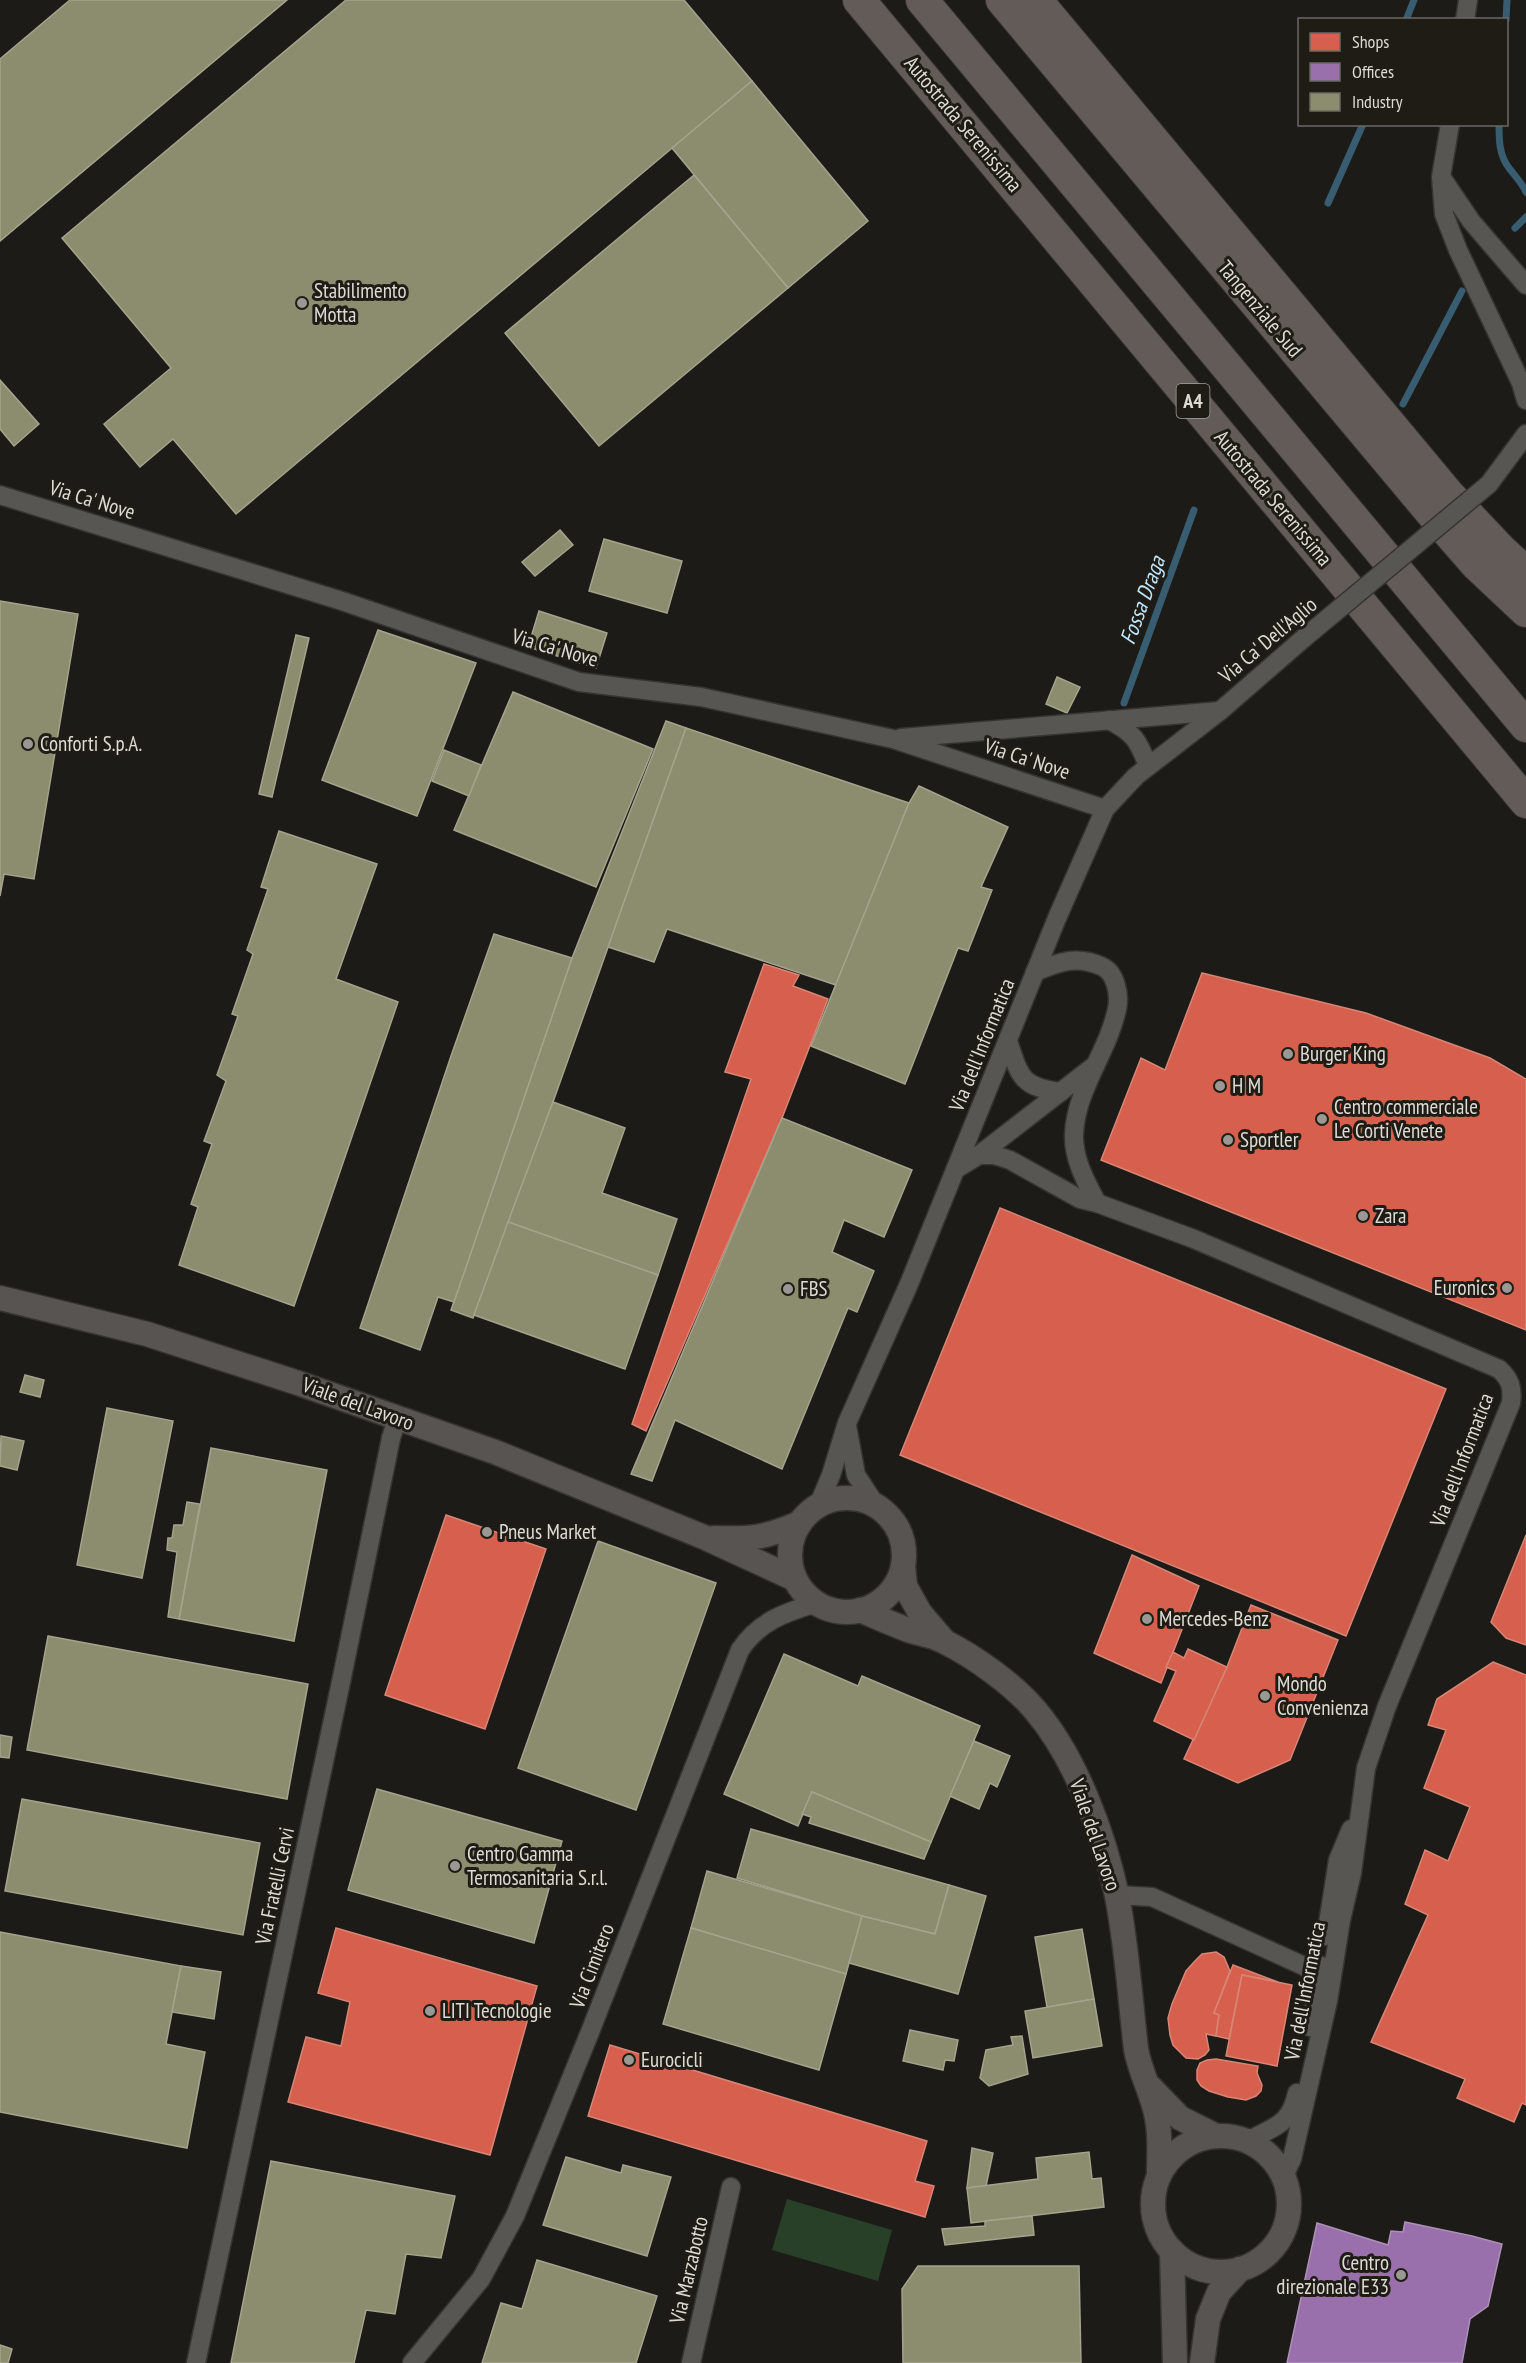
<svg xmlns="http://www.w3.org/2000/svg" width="1526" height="2363" font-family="'PT Sans Narrow',sans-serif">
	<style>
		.green { fill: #283f28 }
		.shops { fill: #d6604d; stroke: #d88576; stroke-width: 1.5 }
		.offices { fill: #9970ab; stroke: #ad90b8; stroke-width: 1.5 }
		.industry { fill: #8c8c6e; stroke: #a4a48d; stroke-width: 1.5 }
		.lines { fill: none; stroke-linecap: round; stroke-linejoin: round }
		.stream { stroke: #385c70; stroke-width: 7 }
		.street-casing { stroke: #353431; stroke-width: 21 }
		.secondary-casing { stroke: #353431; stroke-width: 27 }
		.highway-casing { stroke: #353431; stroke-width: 34 }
		.street { stroke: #575653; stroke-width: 18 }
		.secondary { stroke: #585451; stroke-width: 24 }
		.highway { stroke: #635b57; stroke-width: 32 }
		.street-bridge-casing { stroke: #353431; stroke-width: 21; stroke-linecap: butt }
		.street-bridge { stroke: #575653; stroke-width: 18 }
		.poi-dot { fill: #999893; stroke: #1e1c15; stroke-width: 2 }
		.labels { text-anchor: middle; stroke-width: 6; stroke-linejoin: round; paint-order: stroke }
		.shield { fill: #1e1c15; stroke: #a3a29c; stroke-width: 1.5 }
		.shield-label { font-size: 20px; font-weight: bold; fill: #dcdbd6 }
		.street-label { font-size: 21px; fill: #dcdbd6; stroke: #1e1c15 }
		.poi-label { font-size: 21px; fill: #dcdbd6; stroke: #1e1c15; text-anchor: start }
		.water-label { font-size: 22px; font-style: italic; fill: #bfe7ff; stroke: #1e1c15 }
	</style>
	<rect width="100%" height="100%" fill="#1c1b17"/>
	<!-- green -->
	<path class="green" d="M787 2199 892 2230 878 2281 772 2250Z"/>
	<!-- shops -->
	<g class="shops">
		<path d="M764 964 799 975 793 986 828 999 782 1118 646 1431 632 1424 751 1079 725 1072Z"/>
		<path d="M1202 973 1366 1013 1490 1058 1526 1079V1330L1101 1160 1141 1058 1165 1070Z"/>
		<path d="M1000 1208 1446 1389 1346 1636 900 1455Z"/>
		<path d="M446 1515 546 1549 485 1729 385 1695Z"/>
		<path d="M1526 1535V1645L1506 1638 1491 1622Z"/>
		<path d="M1132 1555 1199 1586 1161 1683 1094 1653Z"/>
		<path d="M1251 1605 1338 1640 1290 1760 1238 1783 1184 1759 1227 1667Z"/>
		<path d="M1188 1649 1227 1667 1194 1740 1154 1721 1176 1671 1166 1667 1173 1652 1184 1658Z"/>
		<path d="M1493 1662 1526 1675V2105L1522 2103 1514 2122 1457 2098 1465 2079 1371 2042 1428 1915 1405 1904 1425 1850 1448 1861 1470 1807 1424 1788 1446 1730 1428 1725 1437 1699Z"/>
		<path d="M336 1928 537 1986 490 2155 288 2102 306 2037 341 2046 350 2002 318 1993Z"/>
		<path d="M1216 1952 1224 1957 1230 1971 1214 2013 1219 2015 1216 2036 1206 2034 1209 2050 1205 2055 1198 2059 1186 2058 1173 2045 1170 2035 1168 2018 1172 2004 1186 1971 1194 1962 1202 1954Z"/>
		<path d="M1233 1965 1278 1982 1242 1975 1229 2039 1216 2036 1219 2015 1214 2013Z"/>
		<path d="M1242 1975 1292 1985 1277 2066 1226 2056Z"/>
		<path d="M610 2045 927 2141 915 2181 934 2186 925 2217 588 2116Z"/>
		<path d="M1216 2059 1258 2066 1257 2073 1262 2085 1261 2091 1256 2096 1246 2100 1228 2097 1209 2091 1201 2086 1197 2080V2070L1200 2063 1207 2060Z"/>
	</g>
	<!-- offices -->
	<path class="offices" d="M1405 2222 1472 2236 1502 2244 1488 2306 1470 2319 1462 2363H1287L1317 2223 1388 2245 1391 2231 1403 2232Z"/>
	<!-- industry -->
	<g class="industry">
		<path d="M70 0H287L0 241V59Z"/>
		<path d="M346 0H684L752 81 236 514 173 439 140 467 104 424 171 368 62 238Z"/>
		<path d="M752 81 868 221 788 288 672 148Z"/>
		<path d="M694 175 788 288 599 446 505 333Z"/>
		<path d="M0 380 39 424 14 446 0 429Z"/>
		<path d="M560 530 573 545 535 576 522 562Z"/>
		<path d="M604 539 682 561 667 613 589 591Z"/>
		<path d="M0 601 78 614 34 879 4 874 0 896Z"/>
		<path d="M539 611 607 633 596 668 528 647Z"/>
		<path d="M378 630 476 663 417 816 322 780Z"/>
		<path d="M296 635 309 638 272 797 259 794Z"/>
		<path d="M1057 677 1080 687 1067 713 1046 704Z"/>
		<path d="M513 692 653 749 596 887 454 830Z"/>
		<path d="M666 721 686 728 553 1102 473 1318 451 1310 572 958Z"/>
		<path d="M686 728 909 803 836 985 667 929 654 962 608 947Z"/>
		<path d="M444 750 481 765 469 796 432 781Z"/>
		<path d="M919 786 1008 827 981 887 992 890 968 951 958 948 905 1084 811 1046 909 803Z"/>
		<path d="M279 831 377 864 336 979 398 1002 294 1306 179 1265 198 1207 191 1204 212 1144 204 1141 226 1081 217 1075 238 1016 232 1014 253 954 247 950 268 889 261 887Z"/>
		<path d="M494 934 572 958 454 1302 438 1297 420 1350 360 1328 451 1056Z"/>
		<path d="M553 1102 625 1128 602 1193 677 1219 658 1275 508 1222Z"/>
		<path d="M782 1118 912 1170 884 1237 844 1220 832 1252 874 1271 857 1312 848 1308 782 1469 675 1420 652 1481 631 1474Z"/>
		<path d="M508 1222 658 1275 625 1369 474 1315Z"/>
		<path d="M25 1375 44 1380 40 1397 20 1392Z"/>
		<path d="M107 1408 173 1421 142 1578 77 1565Z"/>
		<path d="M1 1436 24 1441 17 1470 0 1466Z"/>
		<path d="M211 1448 327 1470 294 1641 179 1619Z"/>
		<path d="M187 1502 200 1504 179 1619 168 1617 177 1552 167 1550 168 1538H172L174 1525H183Z"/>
		<path d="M598 1541 716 1583 636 1810 518 1768Z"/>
		<path d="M48 1636 308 1684 287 1799 27 1750Z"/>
		<path d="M784 1654 858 1686 862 1676 980 1726 931 1842 812 1792 798 1826 724 1794Z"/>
		<path d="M0 1735 12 1737 9 1758 0 1757Z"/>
		<path d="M974 1741 1010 1756 997 1787 990 1783 979 1809 950 1796Z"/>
		<path d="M377 1789 562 1841 534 1943 348 1890Z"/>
		<path d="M812 1792 931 1842 924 1859 809 1823 811 1817 802 1814Z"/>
		<path d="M22 1799 260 1843 243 1935 5 1891Z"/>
		<path d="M751 1829 949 1885 935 1934 862 1916 737 1878Z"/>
		<path d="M707 1871 862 1916 846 1974 691 1928Z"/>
		<path d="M949 1885 986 1896 958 1994 849 1963 862 1916 935 1934Z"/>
		<path d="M691 1928 846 1974 819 2070 663 2024Z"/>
		<path d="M1082 1929 1094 1999 1047 2007 1035 1937Z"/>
		<path d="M0 1932 181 1966 166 2044 205 2052 187 2148 0 2112Z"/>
		<path d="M181 1966 221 1972 214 2019 172 2012Z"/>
		<path d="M1094 1999 1102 2046 1033 2058 1025 2011Z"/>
		<path d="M910 2030 958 2040 954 2061 945 2060 943 2070 903 2061Z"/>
		<path d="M1022 2036 1028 2074 989 2086 980 2078 986 2050 1013 2045 1011 2037Z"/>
		<path d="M972 2148 993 2153 986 2186 967 2188Z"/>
		<path d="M1089 2152 1092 2179 1101 2178 1104 2207 971 2223 967 2188 1038 2179 1036 2158Z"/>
		<path d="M566 2157 621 2173 623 2165 671 2177 647 2256 543 2225Z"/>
		<path d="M271 2161 455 2196 441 2258 406 2254 395 2314 366 2310 354 2363H231Z"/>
		<path d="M1032 2216 1034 2235 945 2245 942 2229 985 2226V2221Z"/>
		<path d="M537 2260 657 2296 636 2363H482L501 2303 522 2309Z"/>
		<path d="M918 2266H1079L1081 2363H903L902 2289Z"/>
		<path d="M0 2345 12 2349 8 2363H0Z"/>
	</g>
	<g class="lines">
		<!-- stream -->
		<g class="stream">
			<path d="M1406 20 1414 0"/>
			<path d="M1506 20 1507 0"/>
			<path d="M1499 124C1499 140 1499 155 1509 168 1515 176 1522 183 1526 192"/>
			<path d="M1328 203 1363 124"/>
			<path d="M1515 228 1526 217"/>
			<path d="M1403 404 1462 291"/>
			<path d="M1124 703 1194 510"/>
		</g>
		<!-- street casing -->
		<g class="street-casing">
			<g id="street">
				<path d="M1465 20 1468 0"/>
				<path d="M1450 124 1441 177 1444 214 1458 250 1521 383 1526 400"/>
				<path d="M1442 178 1471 221 1526 285"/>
				<path d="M1489 484 1526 434"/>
				<path d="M0 495 342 601 579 682 701 697 893 739 1105 809"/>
				<path d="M1109 720C1134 733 1138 740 1148 766"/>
				<path d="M901 738 1220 711"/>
				<path d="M1035 972C1059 962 1076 955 1101 966 1116 972 1120 995 1117 1009 1108 1052 1076 1089 1074 1134 1073 1159 1086 1182 1097 1203"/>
				<path d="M1008 1041C1020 1077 1021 1087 1061 1092"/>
				<path d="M979 1155 1094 1066"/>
				<path d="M956 1169 979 1155H994L1010 1160 1080 1199 1097 1203 1194 1239 1499 1369C1510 1379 1513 1387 1511 1403L1387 1706 1366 1768 1352 1873 1341 1920 1328 2001 1292 2159 1283 2178"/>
				<path d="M847 1426 856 1475 877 1507"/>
				<path d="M818 1506 831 1475 847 1423 909 1284 1057 918 1105 809 1136 776 1220 711 1304 638"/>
				<path d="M1117 1895 1152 1897 1306 1967 1318 1982"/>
				<path d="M1326 1936 1338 1860 1351 1829"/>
				<path d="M1310 2027 1322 1966"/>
				<path d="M1248 2141C1274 2126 1290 2126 1297 2093"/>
				<path d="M196 2363 341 1682 391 1438 397 1419"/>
				<path d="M412 2363 481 2279 515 2216 590 2032 740 1650C759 1621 786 1612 817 1603"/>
				<path d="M691 2363 731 2187"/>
			</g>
		</g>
		<!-- secondary casing -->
		<g class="secondary-casing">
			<g id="secondary">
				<path d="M0 1298 147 1334 298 1383 495 1452 706 1538 795 1579"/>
				<circle cx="847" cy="1555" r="57"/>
				<path d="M714 1538C753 1539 764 1538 800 1523"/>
				<path d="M903 1566 905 1586 920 1613 944 1641"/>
				<path d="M860 1610C877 1617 894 1625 911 1631 922 1634 935 1636 945 1642 975 1657 1014 1685 1035 1710 1076 1758 1104 1835 1117 1896 1127 1946 1130 1998 1136 2049 1140 2073 1153 2094 1157 2118 1161 2137 1159 2156 1159 2175"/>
				<path d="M1151 2088 1180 2118 1216 2136"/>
				<circle cx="1221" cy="2204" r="68"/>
				<path d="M1172 2251 1175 2363"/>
				<path d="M1202 2363 1208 2319 1219 2292 1240 2269"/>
			</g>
		</g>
		<!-- highway casing -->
		<g class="highway-casing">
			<g id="highway">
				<path d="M859 0 1526 802"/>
				<path d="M922 0 1526 726"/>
				<path d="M1002 0 1435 517 1476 564 1526 611"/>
				<path d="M1036 0 1448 494 1501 550 1526 573"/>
			</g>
		</g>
		<!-- street -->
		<use href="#street" class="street"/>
		<!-- secondary -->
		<use href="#secondary" class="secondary"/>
		<!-- highway -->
		<use href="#highway" class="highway"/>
		<!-- street-bridge casing -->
		<g class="street-bridge-casing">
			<path id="street-bridge" d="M1304 638 1489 484"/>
		</g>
		<!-- street-bridge -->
		<use href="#street-bridge" class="street-bridge"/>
	</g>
	<!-- markers -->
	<g class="poi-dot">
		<circle cx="302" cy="303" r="6"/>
		<circle cx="28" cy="744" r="6"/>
		<circle cx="1288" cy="1054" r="6"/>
		<circle cx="1220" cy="1086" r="6"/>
		<circle cx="1322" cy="1119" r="6"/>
		<circle cx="1228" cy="1140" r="6"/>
		<circle cx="1363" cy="1216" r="6"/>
		<circle cx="1507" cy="1288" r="6"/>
		<circle cx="788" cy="1289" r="6"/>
		<circle cx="487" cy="1532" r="6"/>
		<circle cx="1147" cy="1619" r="6"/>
		<circle cx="1265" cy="1696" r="6"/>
		<circle cx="455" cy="1866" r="6"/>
		<circle cx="430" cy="2011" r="6"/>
		<circle cx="629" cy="2060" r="6"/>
		<circle cx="1401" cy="2275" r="6"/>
	</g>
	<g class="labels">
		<!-- shield labels -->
		<rect class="shield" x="1176.5" y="384" width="33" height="34" rx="4.5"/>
		<g class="shield-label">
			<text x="1193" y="408">A4</text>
		</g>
		<!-- street labels -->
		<g class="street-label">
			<text transform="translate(963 124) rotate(50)" y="7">Autostrada Serenissima</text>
			<text transform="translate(1260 309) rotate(50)" y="7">Tangenziale Sud</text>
			<text transform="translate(1273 498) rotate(50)" y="7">Autostrada Serenissima</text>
			<text transform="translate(92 500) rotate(17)" y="7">Via Ca' Nove</text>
			<text transform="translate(1268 640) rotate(-40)" y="7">Via Ca' Dell'Aglio</text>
			<text transform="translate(555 648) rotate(16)" y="7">Via Ca' Nove</text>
			<text transform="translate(1027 759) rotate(18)" y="7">Via Ca' Nove</text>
			<text transform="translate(982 1045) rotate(-68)" y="7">Via dell'Informatica</text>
			<text transform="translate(358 1404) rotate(20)" y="7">Viale del Lavoro</text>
			<text transform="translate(1462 1460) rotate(-69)" y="7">Via dell'Informatica</text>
			<text transform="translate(1095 1835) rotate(71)" y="7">Viale del Lavoro</text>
			<text transform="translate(275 1886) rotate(-78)" y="7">Via Fratelli Cervi</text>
			<text transform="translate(592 1966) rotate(-69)" y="7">Via Cimitero</text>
			<text transform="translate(1305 1991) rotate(-79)" y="7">Via dell'Informatica</text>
			<text transform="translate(689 2270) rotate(-77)" y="7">Via Marzabotto</text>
		</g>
		<!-- poi labels -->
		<g class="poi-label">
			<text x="314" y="298">Stabilimento<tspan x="314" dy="24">Motta</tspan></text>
			<text x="40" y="751">Conforti S.p.A.</text>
			<text x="1300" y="1061">Burger King</text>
			<text x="1232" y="1093">H M</text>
			<text x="1334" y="1114">Centro commerciale<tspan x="1334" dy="24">Le Corti Venete</tspan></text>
			<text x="1240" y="1147">Sportler</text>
			<text x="1375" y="1223">Zara</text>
			<text x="1495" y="1295" text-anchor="end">Euronics</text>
			<text x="800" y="1296">FBS</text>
			<text x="499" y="1539">Pneus Market</text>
			<text x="1159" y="1626">Mercedes-Benz</text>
			<text x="1277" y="1691">Mondo<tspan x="1277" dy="24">Convenienza</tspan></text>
			<text x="467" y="1861">Centro Gamma<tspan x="467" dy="24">Termosanitaria S.r.l.</tspan></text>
			<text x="442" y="2018">LITI Tecnologie</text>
			<text x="641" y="2067">Eurocicli</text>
			<text x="1389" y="2270" text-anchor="end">Centro<tspan x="1389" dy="24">direzionale E33</tspan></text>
		</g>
		<!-- water labels -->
		<g class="water-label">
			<text transform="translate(1142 600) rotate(-70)" y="8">Fossa Draga</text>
		</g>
	</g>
	<!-- legend -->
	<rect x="1298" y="18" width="210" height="108" fill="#1e1c15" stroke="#6a6862" stroke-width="1.5"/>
	<rect x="1310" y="33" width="30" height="18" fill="#d6604d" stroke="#6a6862" stroke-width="1.5"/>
	<text x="1352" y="48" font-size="18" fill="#dcdbd6">Shops</text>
	<rect x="1310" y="63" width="30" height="18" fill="#9970ab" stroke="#6a6862" stroke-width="1.5"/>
	<text x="1352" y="78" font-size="18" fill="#dcdbd6">Offices</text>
	<rect x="1310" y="93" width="30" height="18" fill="#8c8c6e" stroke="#6a6862" stroke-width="1.5"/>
	<text x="1352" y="108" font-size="18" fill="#dcdbd6">Industry</text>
</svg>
